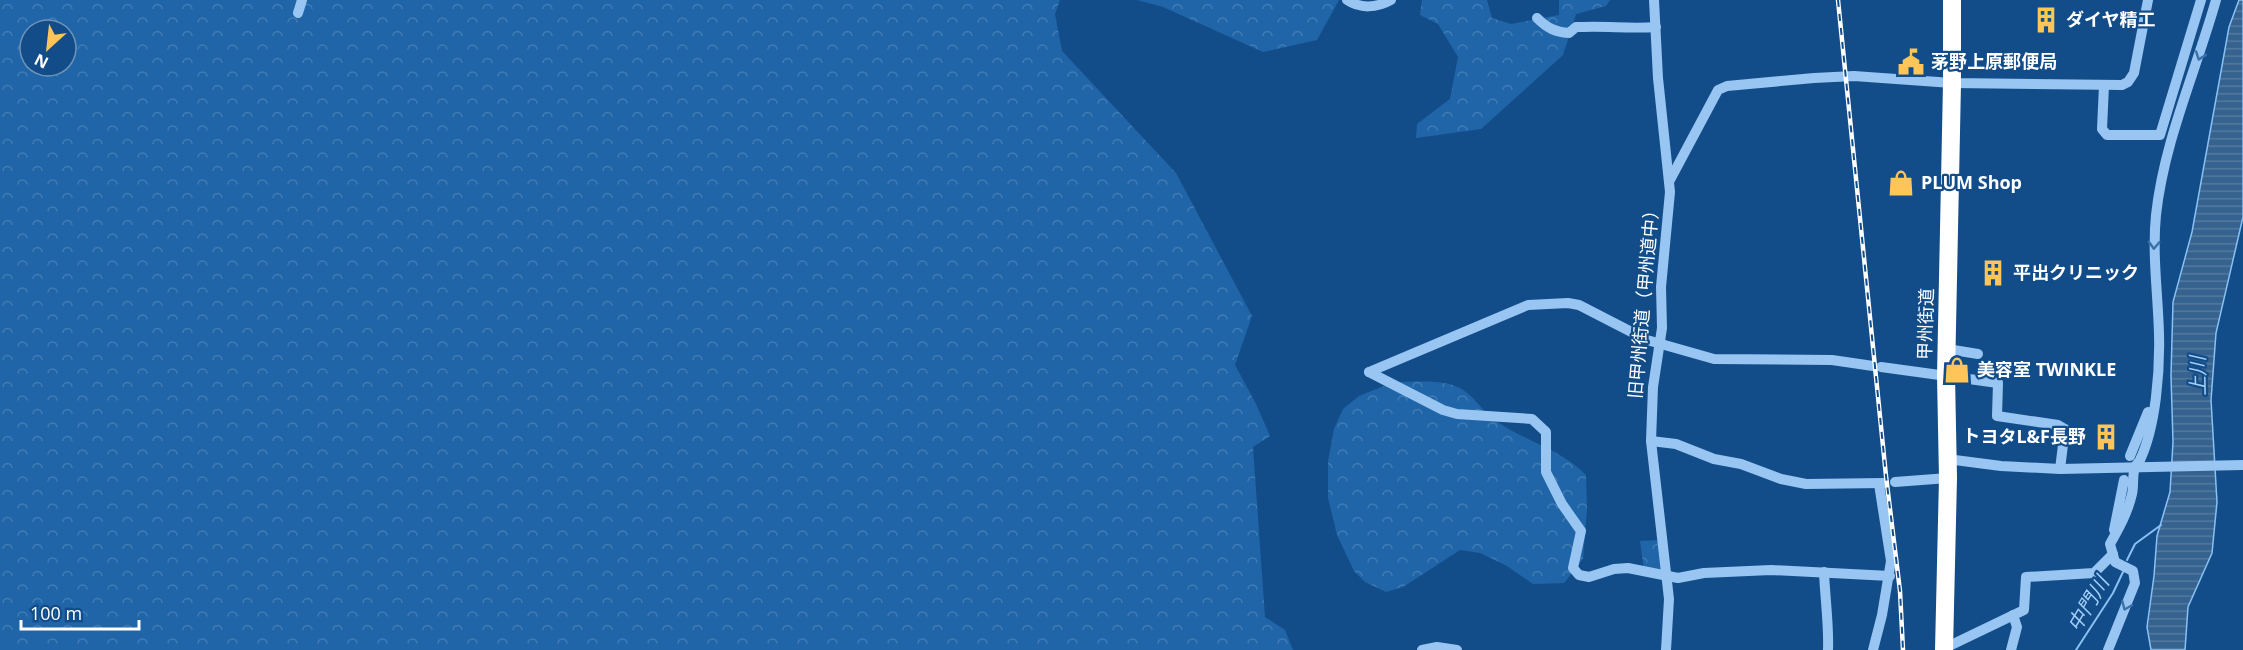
<svg xmlns="http://www.w3.org/2000/svg" width="2243" height="650" font-family="'Open Sans','Noto Sans JP',sans-serif">
	<style>
		.forest { fill: url(#forest-crowns); fill-rule: evenodd }
		.water { fill: url(#water-rules); stroke: #89c1f4; stroke-width: 1.5 }
		.lines { fill: none; stroke-linecap: round; stroke-linejoin: round }
		.stream { stroke: #89c1f4; stroke-width: 2 }
		.minor { stroke: #98c5f1; stroke-width: 10 }
		.highway { stroke: #fff; stroke-width: 18 }
		.rail-casing { stroke: #fff; stroke-width: 4.5 }
		.rail { stroke: #124d8a; stroke-width: 2; stroke-dasharray: 7; stroke-linecap: butt }
		.oneway { stroke: #3a71a9 }
		.labels { text-anchor: middle; stroke-width: 4.5; stroke-linejoin: round; paint-order: stroke }
		.poi-label { font-size: 18px; font-weight: bold; fill: #fff; stroke: #124d8a; text-anchor: start }
		.street-label { font-size: 18px; fill: #fff; stroke: #124d8a }
		.water-label { font-size: 20px; font-style: italic; fill: #a3cff8; stroke: #124d8a }
	</style>
	<defs>
		<pattern id="forest-crowns" width="20" height="18" patternUnits="userSpaceOnUse" patternTransform="scale(1.5)"><rect width="20" height="18" fill="#2065a8"/><path d="M2 6a3 3 0 1 1 6 0M12 15a3 3 0 1 1 6 0" fill="none" stroke="#417cb5"/></pattern>
		<pattern id="water-rules" width="6" height="5" patternUnits="userSpaceOnUse" patternTransform="scale(1.5)"><rect width="6" height="5" fill="#36628f"/><path d="M0 2.5h6" fill="none" stroke="#547aa0"/></pattern>
	</defs>
	<rect width="100%" height="100%" fill="#124d8a"/>
	<!-- forest -->
	<g class="forest">
		<path d="M0 0H1060L1055 14 1062 51 1176 173 1252 316 1235 365 1256 404 1270 436 1253 447 1265 617 1285 630 1293 650H0ZM30 30H66V66H30Z"/>
		<path d="M1137 0H1339L1317 40 1263 52 1163 7Z"/>
		<path d="M1422 0H1487L1492 18 1511 24 1559 15V0H1610L1606 6 1576 14 1563 55 1481 129 1416 138 1417 124 1450 99 1458 57 1438 24 1420 15Z"/>
		<path d="M1394 382C1412 382 1432 380 1449 384 1472 390 1477 406 1492 418 1522 441 1559 447 1586 475L1587 510 1583 559 1564 583 1533 584 1507 566 1480 553 1460 550 1403 587 1386 592 1365 582 1354 571 1337 535 1328 498V461L1334 429 1343 409 1359 396Z"/>
		<path d="M1660 540 1662 572 1644 570 1640 541Z"/>
	</g>
	<!-- water -->
	<path class="water" d="M2239 0H2243V217L2216 333 2211 400 2217 502 2212 553 2188 607 2185 650H2151L2147 627 2154 576 2157 536 2170 492 2173 442 2171 376 2173 302 2192 232 2229 27Z"/>
	<g class="lines">
		<!-- stream -->
		<g class="stream">
			<path d="M2127 560 2135 544 2161 525"/>
			<path d="M2076 650 2113 593 2123 572"/>
		</g>
		<!-- minor -->
		<g class="minor">
			<path d="M1347 0C1360 9 1377 8 1391 0"/>
			<path d="M1654 0 1658 78 1670 192 1661 287 1662 328 1653 387 1651 441 1669 599 1666 650"/>
			<path d="M298 13 302 0"/>
			<path d="M1537 18C1547 28 1555 32 1569 33L1576 27H1583C1608 26 1632 29 1656 27"/>
			<path d="M2104 85 2102 129 2107 135H2160L2201 0"/>
			<path d="M1670 180 1718 90 1727 86 1814 78 1854 76 1952 83 2122 85 2128 82 2134 73 2148 0"/>
			<path d="M1947 349 1978 354"/>
			<path d="M1881 367 1998 383 1997 416 2058 425 2065 429 2060 469"/>
			<path d="M1369 372 1443 410 1457 414 1532 419 1546 432V472L1562 504 1581 531 1573 568 1579 575 1589 577 1614 569 1628 568 1678 578 1704 573 1771 570 1890 576"/>
			<path d="M1369 372 1528 305 1568 303 1579 305 1647 340 1714 359 1832 360 1873 366"/>
			<path d="M1651 441 1676 444 1714 459 1741 464 1781 479 1806 484 1884 483"/>
			<path d="M2130 456 2148 412"/>
			<path d="M1947 459 2001 466 2060 469 2243 465"/>
			<path d="M1895 482 1948 478"/>
			<path d="M2114 530 2124 480"/>
			<path d="M1824 572C1825 598 1829 624 1828 650"/>
			<path d="M1947 647 2024 610 2026 577 2094 573 2113 554"/>
			<path d="M1422 650 1437 647 1457 650"/>
			<path d="M1873 650 1882 615 1891 561 1879 484"/>
			<path d="M2011 650 2017 627 2013 615"/>
			<path d="M2108 650 2135 583 2133 571 2115 562 2110 544C2119 528 2128 512 2132 494 2134 486 2132 475 2135 467 2136 464 2139 462 2140 460 2156 426 2160 371 2159 334 2158 294 2152 255 2156 215 2164 141 2196 71 2216 0"/>
		</g>
		<!-- highway -->
		<path class="highway" d="M1944 650 1948 478 1946 376 1952 83V0"/>
		<!-- rail casing -->
		<g class="rail-casing">
			<path id="rail" d="M1838 0 1886 476 1900 591 1903 650"/>
		</g>
		<!-- rail -->
		<use href="#rail" class="rail"/>
	</g>
	<!-- one-way arrows -->
	<defs><path id="oneway-chevron" d="M-2-3.5L2.5 0L-2 3.5" fill="none" stroke-width="1.6" stroke-linecap="round" stroke-linejoin="round" transform="scale(1.5)"/></defs>
	<g class="oneway">
		<use href="#oneway-chevron" transform="translate(2200 56) rotate(109)"/>
		<use href="#oneway-chevron" transform="translate(2154 245) rotate(92)"/>
		<use href="#oneway-chevron" transform="translate(2126 606) rotate(113)"/>
	</g>
	<!-- icons -->
	<defs>
		<g id="building-bare" transform="scale(2.07)"><path d="M-4-6H4V6H1V3H-1V6H-4ZM-2.5-4.3h1.7v1.8h-1.7ZM.8-4.3h1.7v1.8H.8ZM-2.5-1h1.7V.8h-1.7ZM.8-1h1.7V.8H.8Z" fill="#ffc558" stroke="#124d8a" stroke-width="2.5" paint-order="stroke"/></g>
		<g id="civic-bare" transform="scale(2.07)"><path d="M-.6-6.5H3V-4.5H.6V-3L4-1V1h2V6H-6V1h2V-1L-.6-3ZM-1.2 2.5V6h2.4V2.5Z" fill="#ffc558" stroke="#124d8a" stroke-width="2.5" paint-order="stroke"/></g>
		<g id="shop-bare" transform="scale(2.07)"><path d="M-5-2.5h2.3a2.7 3.5 0 0 1 5.4 0H5L5.5 6h-11ZM-1.5-2.5h3a1.5 2.3 0 0 0-3 0Z" fill="#ffc558" stroke="#124d8a" stroke-width="2.5" paint-order="stroke"/></g>
	</defs>
	<g fill-rule="evenodd">
		<use href="#building-bare" x="2046" y="20"/>
		<use href="#civic-bare" x="1911" y="62"/>
		<use href="#shop-bare" x="1901" y="183"/>
		<use href="#building-bare" x="1993" y="273"/>
		<use href="#shop-bare" x="1957" y="370"/>
		<use href="#building-bare" x="2106" y="437"/>
	</g>
	<g class="labels">
		<!-- poi labels -->
		<g class="poi-label">
			<text x="2066" y="26">ダイヤ精工</text>
			<text x="1931" y="68">茅野上原郵便局</text>
			<text x="1921" y="189">PLUM Shop</text>
			<text x="2013" y="279">平出クリニック</text>
			<text x="1977" y="376">美容室 TWINKLE</text>
			<text x="2086" y="443" text-anchor="end">トヨタL&amp;F長野</text>
		</g>
		<!-- street labels -->
		<g class="street-label">
			<text transform="translate(1644 300) rotate(-85)" y="6">旧甲州街道（甲州道中）</text>
			<text transform="translate(1926 324) rotate(-88)" y="6">甲州街道</text>
		</g>
		<!-- water labels -->
		<g class="water-label">
			<text transform="translate(2198 376) rotate(-91)" y="7">上川</text>
			<text transform="translate(2088 604) rotate(-59)" y="7">中門川</text>
		</g>
	</g>
	<!-- north arrow -->
	<g transform="translate(48 48) rotate(207)"><circle r="28" fill="#124d8a" stroke="#7194b9" stroke-width="1.5"/>
	<path d="M0-4.5L10 22L0 15L-10 22Z" fill="#ffc558"/>
	<text y="-9" font-size="16" font-weight="bold" text-anchor="middle" fill="#ffffff">N</text>
	</g>
	<!-- scale -->
	<path d="M21 620v9h118v-9" fill="none" stroke="#ffffff" stroke-width="3"/>
	<text x="30" y="620" font-size="18" fill="#ffffff" stroke="#124d8a" stroke-width="4.5" paint-order="stroke">100 m</text>
</svg>
